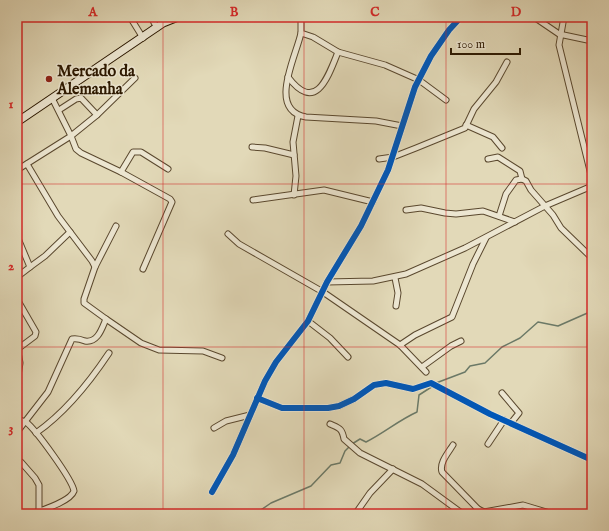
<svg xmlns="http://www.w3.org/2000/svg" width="609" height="531" font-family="'IM FELL English',serif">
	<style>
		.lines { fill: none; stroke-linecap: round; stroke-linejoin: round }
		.stream { stroke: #6b7967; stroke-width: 1.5 }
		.street-casing { stroke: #5a482e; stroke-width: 7 }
		.secondary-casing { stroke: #2c1800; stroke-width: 9 }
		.street { stroke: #ece6d1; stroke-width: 5 }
		.secondary { stroke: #ece6d1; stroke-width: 7 }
		.cycleway-casing { stroke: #ece6d1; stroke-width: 8 }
		.cycleway { stroke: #0057b8; stroke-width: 6 }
		.grid { fill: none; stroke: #d62828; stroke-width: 1; stroke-opacity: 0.55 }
		.poi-dot { fill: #8f2418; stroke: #ece6d1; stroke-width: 1.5 }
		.labels { text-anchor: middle; stroke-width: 3; stroke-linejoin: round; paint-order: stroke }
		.poi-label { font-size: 16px; font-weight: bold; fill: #2c1800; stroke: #ece6d1; text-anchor: start }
		.neatline { fill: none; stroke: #d62828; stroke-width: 1.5 }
		.grid-label { font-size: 13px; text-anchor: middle; font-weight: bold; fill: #d62828 }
	</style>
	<rect width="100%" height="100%" fill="#e2d9b8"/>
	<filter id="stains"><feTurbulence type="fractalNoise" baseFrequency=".005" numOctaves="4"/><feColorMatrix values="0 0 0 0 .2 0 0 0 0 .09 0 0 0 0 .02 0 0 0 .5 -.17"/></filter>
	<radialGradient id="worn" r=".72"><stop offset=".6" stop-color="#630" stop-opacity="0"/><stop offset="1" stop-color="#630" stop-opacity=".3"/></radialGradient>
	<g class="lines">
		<!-- stream -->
		<g class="stream">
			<path d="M436 383 465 372 470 366 485 363 502 347 520 338 538 322 558 326 592 311"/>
			<path d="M352 444 360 439 366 442C384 433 399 420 417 412L419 395 433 386"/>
			<path d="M255 514 271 503 311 486 331 465 340 463 345 451 349 447"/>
		</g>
		<!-- street casing -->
		<g class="street-casing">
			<g id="street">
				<path d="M130 17 143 38"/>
				<path d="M151 17 157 28"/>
				<path d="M301 17V33L313 37 338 52 385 65 419 80 446 100"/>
				<path d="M534 17 559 34 592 41"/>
				<path d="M564 17 559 45 592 179"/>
				<path d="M301 33C296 57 267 110 306 117L376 121 402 126"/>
				<path d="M288 77C316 114 328 77 338 52"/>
				<path d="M135 78 97 115 71 136 76 149 81 153 121 172 170 199 172 202 143 269"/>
				<path d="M59 110 76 99 81 98 97 115"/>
				<path d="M466 125 493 137 502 148"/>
				<path d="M252 147 265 148 294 155"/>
				<path d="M379 159 393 157 416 148 465 128 474 109 496 82 507 62"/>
				<path d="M488 159 498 157 520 171 522 179"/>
				<path d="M17 170 71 136 52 98"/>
				<path d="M121 172 133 152H141L168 169"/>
				<path d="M294 195 296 176 293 142 298 116"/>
				<path d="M253 200 324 190 373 202"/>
				<path d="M406 210 421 208 445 213 456 214 483 211 515 222"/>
				<path d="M499 216 506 194 516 180 522 179 526 181 531 190 553 215 561 228 592 258"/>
				<path d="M228 234 239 244 323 292 400 345 426 372"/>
				<path d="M17 236 30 267 17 277"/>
				<path d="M30 267 45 256 70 232"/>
				<path d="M95 267 116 226"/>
				<path d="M395 278 398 293 396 306"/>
				<path d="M327 282 373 281 406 274 465 248 545 206 592 186"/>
				<path d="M17 299 36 332 35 336 19 348 18 352 20 363 17 382"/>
				<path d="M106 319 141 343 159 350 203 351 222 358"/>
				<path d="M308 321 330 338 348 357"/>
				<path d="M400 345 415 335 452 317 473 264 486 238"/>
				<path d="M422 367 451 346 461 341"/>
				<path d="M502 393 519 413 511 423"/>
				<path d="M257 398 282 408H328L339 406 354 399 374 385 386 383 413 389 431 383 490 414 592 460"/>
				<path d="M17 419C20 420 23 421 26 422 36 430 72 479 74 491 70 502 42 510 31 514"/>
				<path d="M330 424C339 428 342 428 344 439L360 453 422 484 463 514"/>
				<path d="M214 428 226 421 250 415"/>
				<path d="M17 432 48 392 72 339C77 338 80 339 85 341 98 343 102 328 106 319L84 303V299L95 267 92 261 58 216 27 164"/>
				<path d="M36 433C66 412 89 383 109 353"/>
				<path d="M488 444 504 420"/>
				<path d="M453 445C448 453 439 463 442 472L478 509"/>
				<path d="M17 463 21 462 35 478 39 485V512"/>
				<path d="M212 492 233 455 265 381 276 362 308 321 327 282 361 226 388 170 415 87 431 56 449 30 461 17"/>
				<path d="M356 513 370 493 393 469"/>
				<path d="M471 514 478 509 484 512 523 505 553 514"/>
			</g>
		</g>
		<!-- secondary casing -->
		<g class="secondary-casing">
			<path id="secondary" d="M17 122 163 23 178 17"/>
		</g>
		<!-- street -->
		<use href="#street" class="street"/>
		<!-- secondary -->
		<use href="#secondary" class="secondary"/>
		<!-- cycleway casing -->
		<g class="cycleway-casing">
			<g id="cycleway">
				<path d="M257 398 282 408H328L339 406 354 399 374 385 386 383 413 389 431 383 490 414 592 460"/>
				<path d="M212 492 233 455 265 381 276 362 308 321 327 282 361 226 388 170 415 87 431 56 449 30 461 17"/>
			</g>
		</g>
		<!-- cycleway -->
		<use href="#cycleway" class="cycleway"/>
	</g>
	<!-- grid -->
	<path class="grid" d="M163 17V514M304 17V514M446 17V514M17 184H592M17 347H592"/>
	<!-- markers -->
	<circle class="poi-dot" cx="49" cy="79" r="4"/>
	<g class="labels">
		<!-- poi labels -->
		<g class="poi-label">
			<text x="57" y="76">Mercado da<tspan x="57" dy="18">Alemanha</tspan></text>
		</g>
	</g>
	<!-- margin -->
	<rect width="609" height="531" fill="none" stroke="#e2d9b8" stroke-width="44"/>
	<!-- scale -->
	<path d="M451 48v6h69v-6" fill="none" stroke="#2c1800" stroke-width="2"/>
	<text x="457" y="48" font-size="12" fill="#2c1800" stroke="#ece6d1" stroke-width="3" paint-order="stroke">100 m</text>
	<rect x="22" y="22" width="565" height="487" class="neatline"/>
	<g class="grid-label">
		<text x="93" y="16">A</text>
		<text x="234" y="16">B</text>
		<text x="375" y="16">C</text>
		<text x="516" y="16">D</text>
		<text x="11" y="108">1</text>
		<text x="11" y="270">2</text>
		<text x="11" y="432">3</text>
	</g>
	<rect width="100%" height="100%" filter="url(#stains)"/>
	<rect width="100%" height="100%" fill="url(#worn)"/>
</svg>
